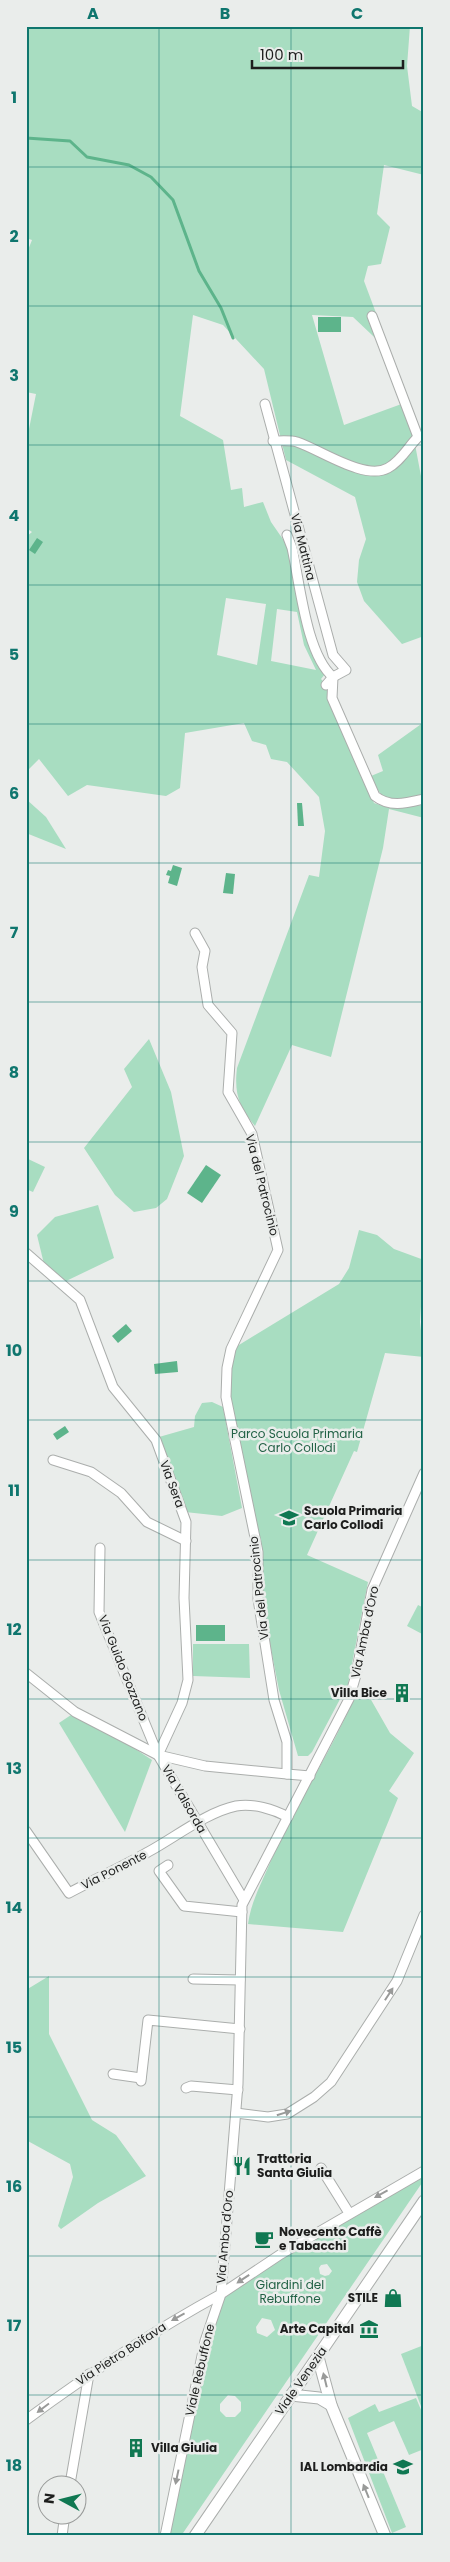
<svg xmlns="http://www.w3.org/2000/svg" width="450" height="2562" font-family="Poppins,sans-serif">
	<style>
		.green { fill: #a8ddc1; fill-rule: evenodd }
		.water { fill: #5db48b }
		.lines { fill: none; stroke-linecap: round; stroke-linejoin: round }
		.stream { stroke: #5db48b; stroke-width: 3 }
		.minor-casing { stroke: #abaeac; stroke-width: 11 }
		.tertiary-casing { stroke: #abaeac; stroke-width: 13 }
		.minor { stroke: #fff; stroke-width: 9 }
		.tertiary { stroke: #fff; stroke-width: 11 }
		.oneway { fill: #999a99 }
		.grid { fill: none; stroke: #0f766e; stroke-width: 1; stroke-opacity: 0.55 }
		.labels { text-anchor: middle; stroke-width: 5; stroke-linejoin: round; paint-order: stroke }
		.street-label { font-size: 12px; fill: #1d1e1d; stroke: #eaedeb }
		.park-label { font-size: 12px; fill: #226246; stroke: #eaedeb }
		.poi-label { font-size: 12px; font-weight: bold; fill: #1d1e1d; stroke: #eaedeb; text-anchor: start }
		.neatline { fill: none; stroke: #0f766e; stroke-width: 2 }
		.grid-label { font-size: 16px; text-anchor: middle; font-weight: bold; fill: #0f766e }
	</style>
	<rect width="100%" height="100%" fill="#eaedeb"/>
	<!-- green -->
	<g class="green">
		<path d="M26 26H410L407 66 412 106 424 113V175L384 165 377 214 390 227 381 264 368 266 364 281 391 353 353 317 312 315 344 425 407 402 424 492V636L402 644 364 601 357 582 359 560 366 539 355 497 286 460 264 369 223 325 193 315 180 416 223 440 231 490 242 488 244 507 263 502 271 522 289 548 306 633 319 668 325 674 321 679 335 695 374 803 389 808 424 805V818L389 809 383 848 331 1057 292 1045 255 1126C239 1106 234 1094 237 1068L309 875 319 877 325 831 319 797 287 762 271 759 266 745 252 741 244 723 185 733 180 788 166 796 87 785 68 796 39 759 26 772V537L32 532 26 528V444L36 394 26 392V255L32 240 26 238ZM226 598 266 604 257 665 217 655ZM277 609 297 612 304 645 316 670 271 661Z"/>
		<path d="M424 722V794C394 802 384 808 371 776L383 771 378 755Z"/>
		<path d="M26 799 46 817 66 849 26 833Z"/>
		<path d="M149 1039 171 1092 184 1156 167 1199 156 1208 134 1212 115 1195 84 1148 132 1087 124 1069Z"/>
		<path d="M26 1158 45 1167 33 1192 26 1189Z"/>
		<path d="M98 1205 114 1258 64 1282 44 1264 37 1235 55 1217Z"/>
		<path d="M359 1230 377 1235 394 1249 424 1260 420 1322 424 1357 385 1353 357 1452 354 1451 307 1555 368 1582 348 1684 312 1752 308 1756H298L279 1690 262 1603 229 1389 234 1348 339 1284 349 1268Z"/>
		<path d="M212 1402 223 1407 242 1508 222 1516 185 1512 159 1437 194 1427 195 1416 202 1403Z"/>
		<path d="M418 1605 424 1608V1635L407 1626Z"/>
		<path d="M193 1644H249L250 1678 193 1676Z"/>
		<path d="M358 1688 366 1691 390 1733 414 1753 389 1791 398 1798 343 1932 248 1924C251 1902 261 1884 270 1863 296 1803 334 1749 358 1688Z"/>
		<path d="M71 1715 117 1737 152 1760 125 1832 59 1723Z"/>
		<path d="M49 1976V2034L92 2120 116 2135 146 2176 98 2203 61 2229 58 2226 73 2177 70 2164 26 2140V1990Z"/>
		<path d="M424 2174V2180L181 2536H167L213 2325 225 2297 269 2265ZM327 2264 332 2271 329 2275 325 2276 320 2274 319 2268 321 2265ZM262 2318 271 2320 275 2330 267 2337 257 2333 256 2327ZM228 2395 235 2396 241 2402V2411L235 2417H226L220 2411V2404Z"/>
		<path d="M424 2345V2414L401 2354Z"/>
		<path d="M416 2398 424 2417V2449L409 2455 394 2421 367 2433 406 2527 392 2533 348 2418 375 2404 379 2412Z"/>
	</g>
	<!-- water -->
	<g class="water">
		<rect x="318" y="317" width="23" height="15"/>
		<path d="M37 538 43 542 35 554 29 550Z"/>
		<path d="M297 803H302L304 826H298Z"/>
		<path d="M173 865 182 868 177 886 168 883 170 876 166 875 168 870 171 871Z"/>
		<path d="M226 873 235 874 233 894 223 893Z"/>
		<path d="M206 1165 221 1175 202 1203 187 1193Z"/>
		<path d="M126 1324 132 1331 118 1343 112 1336Z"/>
		<path d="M177 1361 178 1372 155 1374 154 1364Z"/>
		<path d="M65 1426 69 1432 57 1440 53 1434Z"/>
		<rect x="196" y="1625" width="29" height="16"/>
	</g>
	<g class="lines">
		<!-- stream -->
		<path class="stream" d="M26 138 70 141 87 157 129 165 151 177 173 200 199 271 221 308 233 338"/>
		<!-- minor casing -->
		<g class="minor-casing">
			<g id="minor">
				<path d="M265 404 333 655 346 670 333 677 326 685"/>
				<path d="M273 441C281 441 290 440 297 442 321 450 365 481 388 468 401 461 408 447 418 437L372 316"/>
				<path d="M287 535 292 548C300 583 306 654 333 677L332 698 375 796C390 808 407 803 424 799"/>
				<path d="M195 933 205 951 202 967 208 1005 232 1033 228 1092 252 1134 278 1250 231 1349 227 1368 226 1397 258 1552V1599L274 1700 287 1742V1774L310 1776"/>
				<path d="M26 1253 80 1300 113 1387 156 1440 186 1522 184 1598 188 1680 182 1703 158 1755"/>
				<path d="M53 1460 91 1472 121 1493 147 1522 186 1541"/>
				<path d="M100 1548 99 1612 158 1755 244 1900"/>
				<path d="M26 1673 75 1712 158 1755 205 1766 287 1774"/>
				<path d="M26 1831 69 1893C95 1879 122 1867 148 1852 174 1838 207 1812 236 1806 253 1803 273 1809 288 1817"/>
				<path d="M168 1865 159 1871 184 1906 242 1912"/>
				<path d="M193 1979 240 1980"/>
				<path d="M113 2074 141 2078"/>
				<path d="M141 2081 148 2020 240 2029"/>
				<path d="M186 2088 191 2086 238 2090"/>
				<path d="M236 2113 268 2117 287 2114 314 2097 331 2082 397 1981 424 1915"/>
				<path d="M321 2168 349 2213"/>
				<path d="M26 2420C90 2373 151 2332 221 2294L238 2084 242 1905 349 1699 356 1675 372 1590 424 1473"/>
				<path d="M70 2484 89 2374"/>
				<path d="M62 2536 65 2514"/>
				<path d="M165 2536 205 2341 221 2294 281 2254 424 2171"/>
			</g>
		</g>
		<!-- tertiary casing -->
		<g class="tertiary-casing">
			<g id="tertiary">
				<path d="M318 2357 331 2405 385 2536"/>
				<path d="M291 2395 319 2398 331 2405"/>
				<path d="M195 2536 424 2201"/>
			</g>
		</g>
		<!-- minor -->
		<use href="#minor" class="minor"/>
		<!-- tertiary -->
		<use href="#tertiary" class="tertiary"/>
	</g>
	<!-- one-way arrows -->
	<defs><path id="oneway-solid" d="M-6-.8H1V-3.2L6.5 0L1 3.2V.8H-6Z" transform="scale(1.25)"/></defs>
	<g class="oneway">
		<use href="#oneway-solid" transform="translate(389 1994) rotate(-57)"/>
		<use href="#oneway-solid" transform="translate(284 2113) rotate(-17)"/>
		<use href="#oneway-solid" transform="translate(381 2194) rotate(151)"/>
		<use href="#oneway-solid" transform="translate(243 2279) rotate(146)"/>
		<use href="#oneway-solid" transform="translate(178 2317) rotate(151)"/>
		<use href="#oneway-solid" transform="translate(325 2380) rotate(-104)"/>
		<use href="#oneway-solid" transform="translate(43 2408) rotate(143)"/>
		<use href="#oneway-solid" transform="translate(177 2477) rotate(102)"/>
		<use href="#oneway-solid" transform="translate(366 2491) rotate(-112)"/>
	</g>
	<!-- grid -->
	<path class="grid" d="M159 26V2536M291 26V2536M26 167H424M26 306H424M26 445H424M26 585H424M26 724H424M26 863H424M26 1002H424M26 1142H424M26 1281H424M26 1420H424M26 1560H424M26 1699H424M26 1838H424M26 1977H424M26 2117H424M26 2256H424M26 2395H424"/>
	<!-- icons -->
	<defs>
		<g id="school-bare" transform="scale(1.5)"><path d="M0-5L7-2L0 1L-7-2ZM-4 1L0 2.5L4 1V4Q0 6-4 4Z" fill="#107852" stroke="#eaedeb" stroke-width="2.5" paint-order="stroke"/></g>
		<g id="building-bare" transform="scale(1.5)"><path d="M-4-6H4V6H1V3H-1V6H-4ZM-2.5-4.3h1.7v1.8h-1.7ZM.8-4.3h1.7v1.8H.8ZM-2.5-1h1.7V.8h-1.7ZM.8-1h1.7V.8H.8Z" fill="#107852" stroke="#eaedeb" stroke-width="2.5" paint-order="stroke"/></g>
		<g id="restaurant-bare" transform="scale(1.5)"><path d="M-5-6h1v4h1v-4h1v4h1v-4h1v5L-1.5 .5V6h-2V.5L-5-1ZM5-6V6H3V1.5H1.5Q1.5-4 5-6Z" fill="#107852" stroke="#eaedeb" stroke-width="2.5" paint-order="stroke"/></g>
		<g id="cafe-bare" transform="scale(1.5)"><path d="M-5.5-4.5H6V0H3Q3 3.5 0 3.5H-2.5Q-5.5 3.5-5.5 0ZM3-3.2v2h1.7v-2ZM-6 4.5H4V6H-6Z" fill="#107852" stroke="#eaedeb" stroke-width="2.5" paint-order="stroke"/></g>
		<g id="shop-bare" transform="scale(1.5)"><path d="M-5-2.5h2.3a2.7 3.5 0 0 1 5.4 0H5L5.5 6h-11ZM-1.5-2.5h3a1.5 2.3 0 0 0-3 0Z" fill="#107852" stroke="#eaedeb" stroke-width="2.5" paint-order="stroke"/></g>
		<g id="museum-bare" transform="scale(1.5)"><path d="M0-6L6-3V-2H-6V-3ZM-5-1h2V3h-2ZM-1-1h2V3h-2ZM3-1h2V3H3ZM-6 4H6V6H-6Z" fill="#107852" stroke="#eaedeb" stroke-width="2.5" paint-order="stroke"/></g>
	</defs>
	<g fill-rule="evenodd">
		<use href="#school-bare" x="289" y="1518"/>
		<use href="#building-bare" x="402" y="1693"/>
		<use href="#restaurant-bare" x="242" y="2166"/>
		<use href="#cafe-bare" x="264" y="2239"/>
		<use href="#shop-bare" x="393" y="2298"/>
		<use href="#museum-bare" x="369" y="2329"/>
		<use href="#building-bare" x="136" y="2448"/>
		<use href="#school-bare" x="403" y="2467"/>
	</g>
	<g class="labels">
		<!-- street labels -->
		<g class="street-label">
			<text transform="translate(303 547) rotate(76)" y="4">Via Mattina</text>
			<text transform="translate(262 1185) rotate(76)" y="4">Via del Patrocinio</text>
			<text transform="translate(172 1484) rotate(70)" y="4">Via Sera</text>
			<text transform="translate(259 1588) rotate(-96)" y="4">Via del Patrocinio</text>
			<text transform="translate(365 1632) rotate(-78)" y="4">Via Amba d'Oro</text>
			<text transform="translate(123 1668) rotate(68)" y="4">Via Guido Gozzano</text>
			<text transform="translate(184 1799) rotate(60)" y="4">Via Valsorda</text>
			<text transform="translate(114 1870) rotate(-27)" y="4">Via Ponente</text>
			<text transform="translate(225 2237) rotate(-85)" y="4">Via Amba d'Oro</text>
			<text transform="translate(121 2354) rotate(-33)" y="4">Via Pietro Boifava</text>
			<text transform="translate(200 2370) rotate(-77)" y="4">Viale Rebuffone</text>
			<text transform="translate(301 2381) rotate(-55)" y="4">Viale Venezia</text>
		</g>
		<!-- park labels -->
		<g class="park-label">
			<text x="297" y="1438">Parco Scuola Primaria<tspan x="297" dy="14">Carlo Collodi</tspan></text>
			<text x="290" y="2289">Giardini del<tspan x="290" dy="14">Rebuffone</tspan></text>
		</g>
		<!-- poi labels -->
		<g class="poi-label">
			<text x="304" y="1515">Scuola Primaria<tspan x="304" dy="14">Carlo Collodi</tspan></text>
			<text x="387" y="1697" text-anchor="end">Villa Bice</text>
			<text x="257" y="2163">Trattoria<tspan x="257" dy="14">Santa Giulia</tspan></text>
			<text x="279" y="2236">Novecento Caffè<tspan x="279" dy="14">e Tabacchi</tspan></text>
			<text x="378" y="2302" text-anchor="end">STILE</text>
			<text x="354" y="2333" text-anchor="end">Arte Capital</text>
			<text x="151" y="2452">Villa Giulia</text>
			<text x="388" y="2471" text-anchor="end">IAL Lombardia</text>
		</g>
	</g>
	<!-- border -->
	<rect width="450" height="2562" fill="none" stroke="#eaedeb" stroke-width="55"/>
	<!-- north arrow -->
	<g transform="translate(62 2500) rotate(277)"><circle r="24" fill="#eaedeb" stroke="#989a99"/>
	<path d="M0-4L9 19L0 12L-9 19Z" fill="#107852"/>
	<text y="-8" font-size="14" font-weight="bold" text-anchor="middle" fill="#1d1e1d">N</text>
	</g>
	<!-- scale -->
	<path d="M252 60v8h151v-8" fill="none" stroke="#1d1e1d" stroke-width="2.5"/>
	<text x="260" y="60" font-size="15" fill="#1d1e1d" stroke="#eaedeb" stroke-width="4" paint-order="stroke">100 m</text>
	<rect x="28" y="28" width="394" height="2506" class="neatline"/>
	<g class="grid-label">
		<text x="93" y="19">A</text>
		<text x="225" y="19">B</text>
		<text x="357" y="19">C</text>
		<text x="14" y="103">1</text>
		<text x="14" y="242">2</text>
		<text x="14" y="381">3</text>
		<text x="14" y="521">4</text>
		<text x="14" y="660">5</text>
		<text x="14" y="799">6</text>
		<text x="14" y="938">7</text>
		<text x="14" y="1078">8</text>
		<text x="14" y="1217">9</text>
		<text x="14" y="1356">10</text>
		<text x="14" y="1496">11</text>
		<text x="14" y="1635">12</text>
		<text x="14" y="1774">13</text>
		<text x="14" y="1913">14</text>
		<text x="14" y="2053">15</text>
		<text x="14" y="2192">16</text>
		<text x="14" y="2331">17</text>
		<text x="14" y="2471">18</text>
	</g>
</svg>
